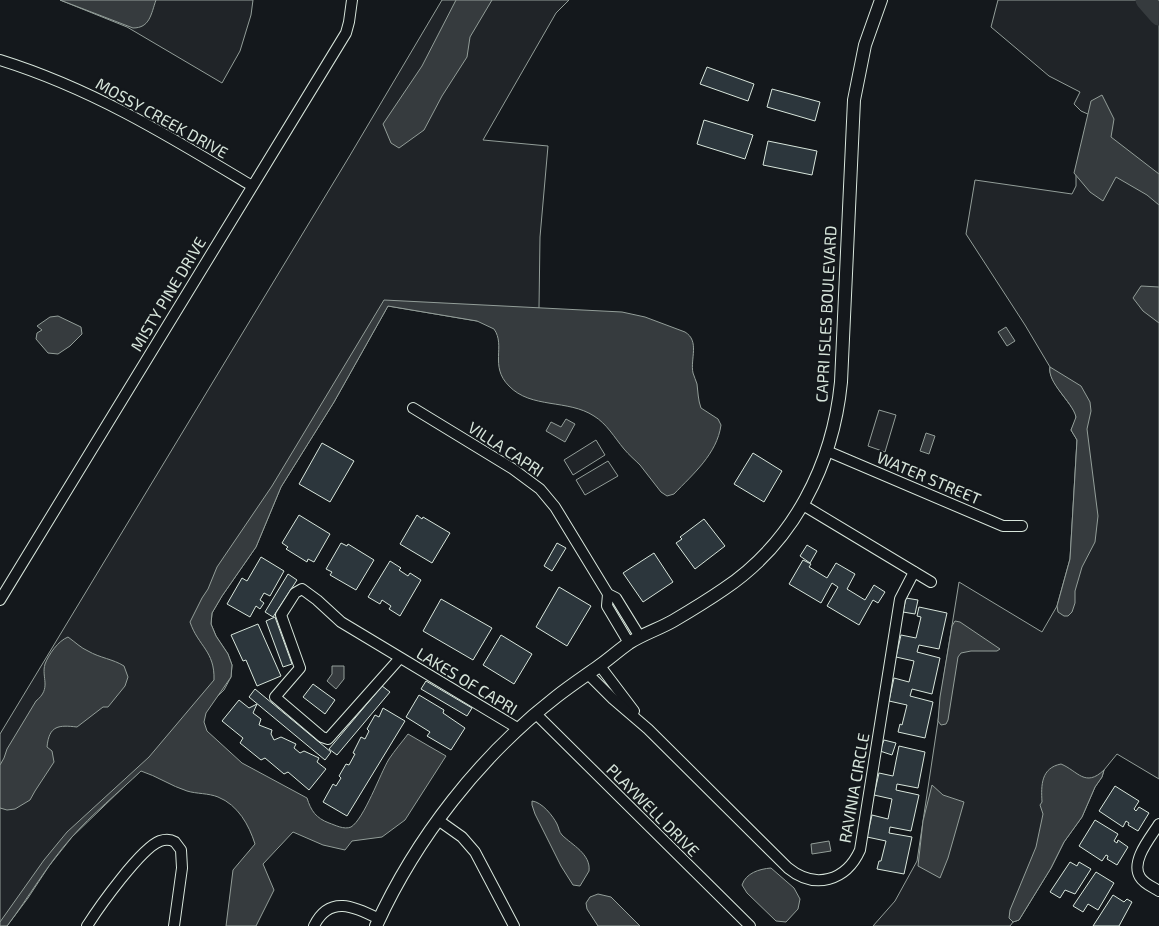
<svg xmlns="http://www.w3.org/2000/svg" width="1159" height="926" font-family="'Exo 2',sans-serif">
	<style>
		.green { fill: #202428; stroke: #939e99 }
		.water { fill: #363b3e; stroke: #939e99 }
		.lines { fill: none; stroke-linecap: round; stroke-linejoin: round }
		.river { stroke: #363b3e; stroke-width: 19 }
		.building { fill: #2c363c; stroke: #d8e6dc }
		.minor-casing { stroke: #d8e6dc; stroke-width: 12 }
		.tertiary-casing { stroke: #d8e6dc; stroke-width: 14 }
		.minor { stroke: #14181c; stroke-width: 10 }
		.tertiary { stroke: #14181c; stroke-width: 12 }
		.labels { text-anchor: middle; stroke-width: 4; stroke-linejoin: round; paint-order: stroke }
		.street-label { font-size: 16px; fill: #d8e6dc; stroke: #14181c }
	</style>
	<rect width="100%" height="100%" fill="#14181c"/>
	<!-- green -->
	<g class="green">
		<path d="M60 0H253L251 15 240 51 222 83 127 27Z"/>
		<path d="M442 0H569L556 13 483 140 548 146 540 237 539 308 477 321 388 306 334 402 281 487 256 547 222 596 212 613 211 624 216 636 228 654 232 665 231 677 224 690 72 837 49 866 28 898 7 926H0V734L349 157Z"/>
		<path d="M998 0H1159V779L1117 754 1104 770 1102 777 1095 787 1082 817 1064 842 1051 868 1019 920 1013 922 1010 926H873L895 901 917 861 938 721 944 675 959 582 1042 632 1057 606 1070 559 1077 440 1071 430 1076 420V414C1069 401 1048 381 1050 367L1025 325 966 234 975 180 1072 194 1076 186V171L1090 115 1081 111 1074 104 1080 92 1049 76 991 27Z"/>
		<path d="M879 410 896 415 885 452 868 446Z"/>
		<path d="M596 440 605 455 573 475 564 460Z"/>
		<path d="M608 461 618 476 585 495 576 480Z"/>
	</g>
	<!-- water -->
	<g class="water">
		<path d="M60 0H156C151 14 150 28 133 28Z"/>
		<path d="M456 0H492L470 37 467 57 442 96 424 130 399 148 391 143 383 124 422 66Z"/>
		<path d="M1102 95 1114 119 1111 137 1159 174V205L1147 195 1116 177 1103 201 1090 192 1074 173 1091 101Z"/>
		<path d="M1141 286 1159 287V323L1143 311 1133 298Z"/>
		<path d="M384 300 622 312 645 317 685 332C700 341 690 359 693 373 694 377 696 380 697 384 698 392 698 400 701 408L718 419 721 425C717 454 693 474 674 494L667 496 661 492C654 483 647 474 640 465 635 460 629 455 624 449 614 437 607 424 594 416 568 399 531 409 509 386 489 366 506 346 494 329L477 321 388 306 334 402 281 487 256 547 222 596 212 613 211 624 216 636 228 654 232 665 231 677 206 713 204 722 207 731 242 763 307 798C311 811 316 818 329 823 335 825 344 830 351 827 364 819 380 774 389 759 395 750 402 742 408 734L446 756 405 820 382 837 352 841 345 850 323 845 293 832 263 864 274 890 256 926H226L233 870 255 844C249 825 238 805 218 797 208 793 197 794 187 791 171 786 157 776 141 771 118 793 92 814 71 838 47 865 29 897 7 926H0V922L44 860 67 832 149 757 214 680C215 651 198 646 190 622L202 598 208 589 217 567 272 486Z"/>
		<path d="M58 316 81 327 82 334 70 346 58 354 48 353 36 339 37 333 42 330 37 326 50 317Z"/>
		<path d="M1006 327 1015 341 1007 346 998 332Z"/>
		<path d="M1050 367 1081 386 1090 402 1091 411 1087 429 1098 516 1095 542 1082 567 1075 591V603L1072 612 1068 616H1064L1058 612 1057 606 1070 559 1077 440 1071 430 1076 417C1072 401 1047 383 1050 367Z"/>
		<path d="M566 419 575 424 565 442 546 431 551 422 561 427Z"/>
		<path d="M926 433 935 436 929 454 920 451Z"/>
		<path d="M955 621 960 622 1000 649 997 651H971L961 653 958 657 948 720 946 724 941 725 938 721 940 697 952 626Z"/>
		<path d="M68 637C75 642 81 648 88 651 100 658 113 659 124 666L128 677 125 686 108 707H103L77 727C59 725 49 725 47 747L52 751 54 762 35 791 30 800 15 809 7 810 0 808V765L4 758 7 749 36 701C52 688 41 678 45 664 49 654 58 641 68 637Z"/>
		<path d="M332 666H344V679L336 689 327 681 332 674Z"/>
		<path d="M1061 764C1078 771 1085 788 1104 770L1102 777 1095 787 1082 817 1064 842 1051 868 1019 920 1013 922 1009 918 1010 910 1036 847 1043 814 1040 805 1042 802C1041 785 1041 768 1061 764Z"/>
		<path d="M932 785 943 795 964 802 948 858 940 878 918 866 923 821Z"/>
		<path d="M532 801C542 802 553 816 557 824 559 828 559 832 562 835 572 845 591 854 589 871L580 886 573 885 561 866 535 814 532 805Z"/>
		<path d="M829 841 831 851 812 854 811 844Z"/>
		<path d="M771 868 794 888 800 899 798 909 786 922 776 921 747 893 742 885C746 873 759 869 771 868Z"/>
		<path d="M598 894 611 897 640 926H598L587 909 586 903 590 897Z"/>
	</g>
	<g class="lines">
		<!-- river -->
		<path class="river" d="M1145 0 1159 16"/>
	</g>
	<!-- building -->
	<g class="building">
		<path d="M707 67 754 84 748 101 700 84Z"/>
		<path d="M772 89 820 102 815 121 767 107Z"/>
		<path d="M704 120 753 135 745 159 697 144Z"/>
		<path d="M768 141 817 151 812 175 763 165Z"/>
		<path d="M322 443 354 461 330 502 299 484Z"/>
		<path d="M753 453 782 471 764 502 734 484Z"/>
		<path d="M299 515 330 534 314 562 308 559 307 562 286 549 288 547 282 543Z"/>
		<path d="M417 515 422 519 423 517 450 533 432 563 400 544Z"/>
		<path d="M704 519 725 546 695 569 676 543 682 539 680 537Z"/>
		<path d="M341 543 347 546 348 544 374 560 356 590 330 575 332 572 326 569Z"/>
		<path d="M557 543 566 548 552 571 544 566Z"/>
		<path d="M807 545 817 551 810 563 800 556Z"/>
		<path d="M654 553 673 582 643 602 623 573Z"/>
		<path d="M261 557 284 571 270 596 264 593 260 600 264 603 260 609 256 606 250 617 227 604 242 578 247 581Z"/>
		<path d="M803 560 811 564 809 567 827 578 836 563 855 574 847 589 865 600 874 585 885 592 878 603 873 600 859 625 827 606 838 587 832 583 821 603 789 584Z"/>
		<path d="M390 561 401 568 399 570 408 576 410 573 421 580 400 616 389 609 391 606 382 600 380 604 368 597Z"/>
		<path d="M288 574 297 580 273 617 265 612Z"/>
		<path d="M559 587 591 606 567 646 536 627Z"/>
		<path d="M906 598 918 600 915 614 903 612Z"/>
		<path d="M441 599 492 628 473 660 423 631Z"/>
		<path d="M919 607 947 613 939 649 919 645 917 652 940 658 932 694 912 689 910 696 933 702 925 738 898 732 900 724 902 725 907 705 889 701 894 678 909 682 914 661 896 657 901 635 916 638 921 617 917 616Z"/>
		<path d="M275 617 292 664 283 667 266 621Z"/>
		<path d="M258 624 281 676 257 686 246 660 243 661 231 635Z"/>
		<path d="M501 635 532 654 514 684 483 665Z"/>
		<path d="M426 681 472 708 467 716 421 689Z"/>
		<path d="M313 684 335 700 325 714 303 697Z"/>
		<path d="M382 686 390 692 337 755 329 749Z"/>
		<path d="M255 689 331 752 325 760 249 697Z"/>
		<path d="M419 695 444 710 443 713 465 728 451 750 427 736 430 732 406 717Z"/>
		<path d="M239 700 249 708 257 704 253 713 261 719 259 725 272 730 271 734 274 740 281 737 296 744 294 748 300 753 304 751 319 758 317 762 326 769 309 790 288 772 284 774 265 758 261 760 240 743 243 738 222 721Z"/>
		<path d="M383 708 405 721 347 816 323 802 333 784 336 786 341 778 339 776 346 764 349 765 355 754 353 753 361 737 365 739 369 731 367 729 375 715 379 717Z"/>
		<path d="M884 740 896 743 892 755 880 751Z"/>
		<path d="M899 746 925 752 918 788 897 784 896 790 919 795 911 831 890 827 889 833 912 837 904 874 877 869 879 861H881L886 841 867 837 872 815 888 819 892 799 874 795 879 773 893 776Z"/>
		<path d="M1115 786 1139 801 1134 809 1136 811 1139 807 1149 813 1138 831 1128 825 1129 823 1126 821 1123 827 1099 811Z"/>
		<path d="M1095 820 1118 834 1114 841 1117 843 1118 840 1128 847 1117 865 1107 859 1108 856 1106 855 1102 861 1079 846Z"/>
		<path d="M1070 862 1077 866 1079 862 1091 869 1075 894 1065 890 1060 898 1050 892Z"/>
		<path d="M1096 872 1114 883 1098 910 1088 904 1083 912 1073 906Z"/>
		<path d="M1113 895 1124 902 1127 899 1132 902 1119 926H1093Z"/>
	</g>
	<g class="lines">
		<!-- minor casing -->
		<g class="minor-casing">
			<g id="minor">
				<path d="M0 60C93 89 169 136 252 186"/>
				<path d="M413 408 513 469 540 489 555 507 608 594 616 598 640 637"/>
				<path d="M827 451 1003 526H1022"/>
				<path d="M803 505 931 582"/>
				<path d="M608 594 607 606 629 643"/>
				<path d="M0 600 346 33 349 22 352 0"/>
				<path d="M400 658 328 739 322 737 275 697 300 668 281 615 295 593 302 589 317 600 341 622 519 729"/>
				<path d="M600 666 634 711"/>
				<path d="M588 674 613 699 648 729 788 868C815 890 846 881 860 850L900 599 914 572"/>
				<path d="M536 714 750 926"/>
				<path d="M438 820 462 837 475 852 514 926"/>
				<path d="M1159 824C1151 837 1130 861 1140 877 1144 884 1153 887 1159 891"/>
				<path d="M87 926C99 907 141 848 160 841 166 839 170 839 175 842L181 850 182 868 174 926"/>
				<path d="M314 926C329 895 354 906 379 919"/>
			</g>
		</g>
		<!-- tertiary casing -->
		<g class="tertiary-casing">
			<path id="tertiary" d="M376 926C416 838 480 756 556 697 570 686 585 676 599 666 609 659 619 650 629 643 643 634 659 629 673 621 690 611 708 600 724 589 794 542 833 464 841 382L854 100 865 45 881 0"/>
		</g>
		<!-- minor -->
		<use href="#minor" class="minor"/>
		<!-- tertiary -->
		<use href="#tertiary" class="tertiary"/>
	</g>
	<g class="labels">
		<!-- street labels -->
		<g class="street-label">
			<text transform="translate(162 118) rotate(29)" y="6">MOSSY CREEK DRIVE</text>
			<text transform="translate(168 294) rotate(-59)" y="6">MISTY PINE DRIVE</text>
			<text transform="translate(826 314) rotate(-87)" y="6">CAPRI ISLES BOULEVARD</text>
			<text transform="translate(506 449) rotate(33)" y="6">VILLA CAPRI</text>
			<text transform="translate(929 478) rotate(23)" y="6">WATER STREET</text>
			<text transform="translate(467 681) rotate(31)" y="6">LAKES OF CAPRI</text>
			<text transform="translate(854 788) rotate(-80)" y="6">RAVINIA CIRCLE</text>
			<text transform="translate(653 810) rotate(45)" y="6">PLAYWELL DRIVE</text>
		</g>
	</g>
</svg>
